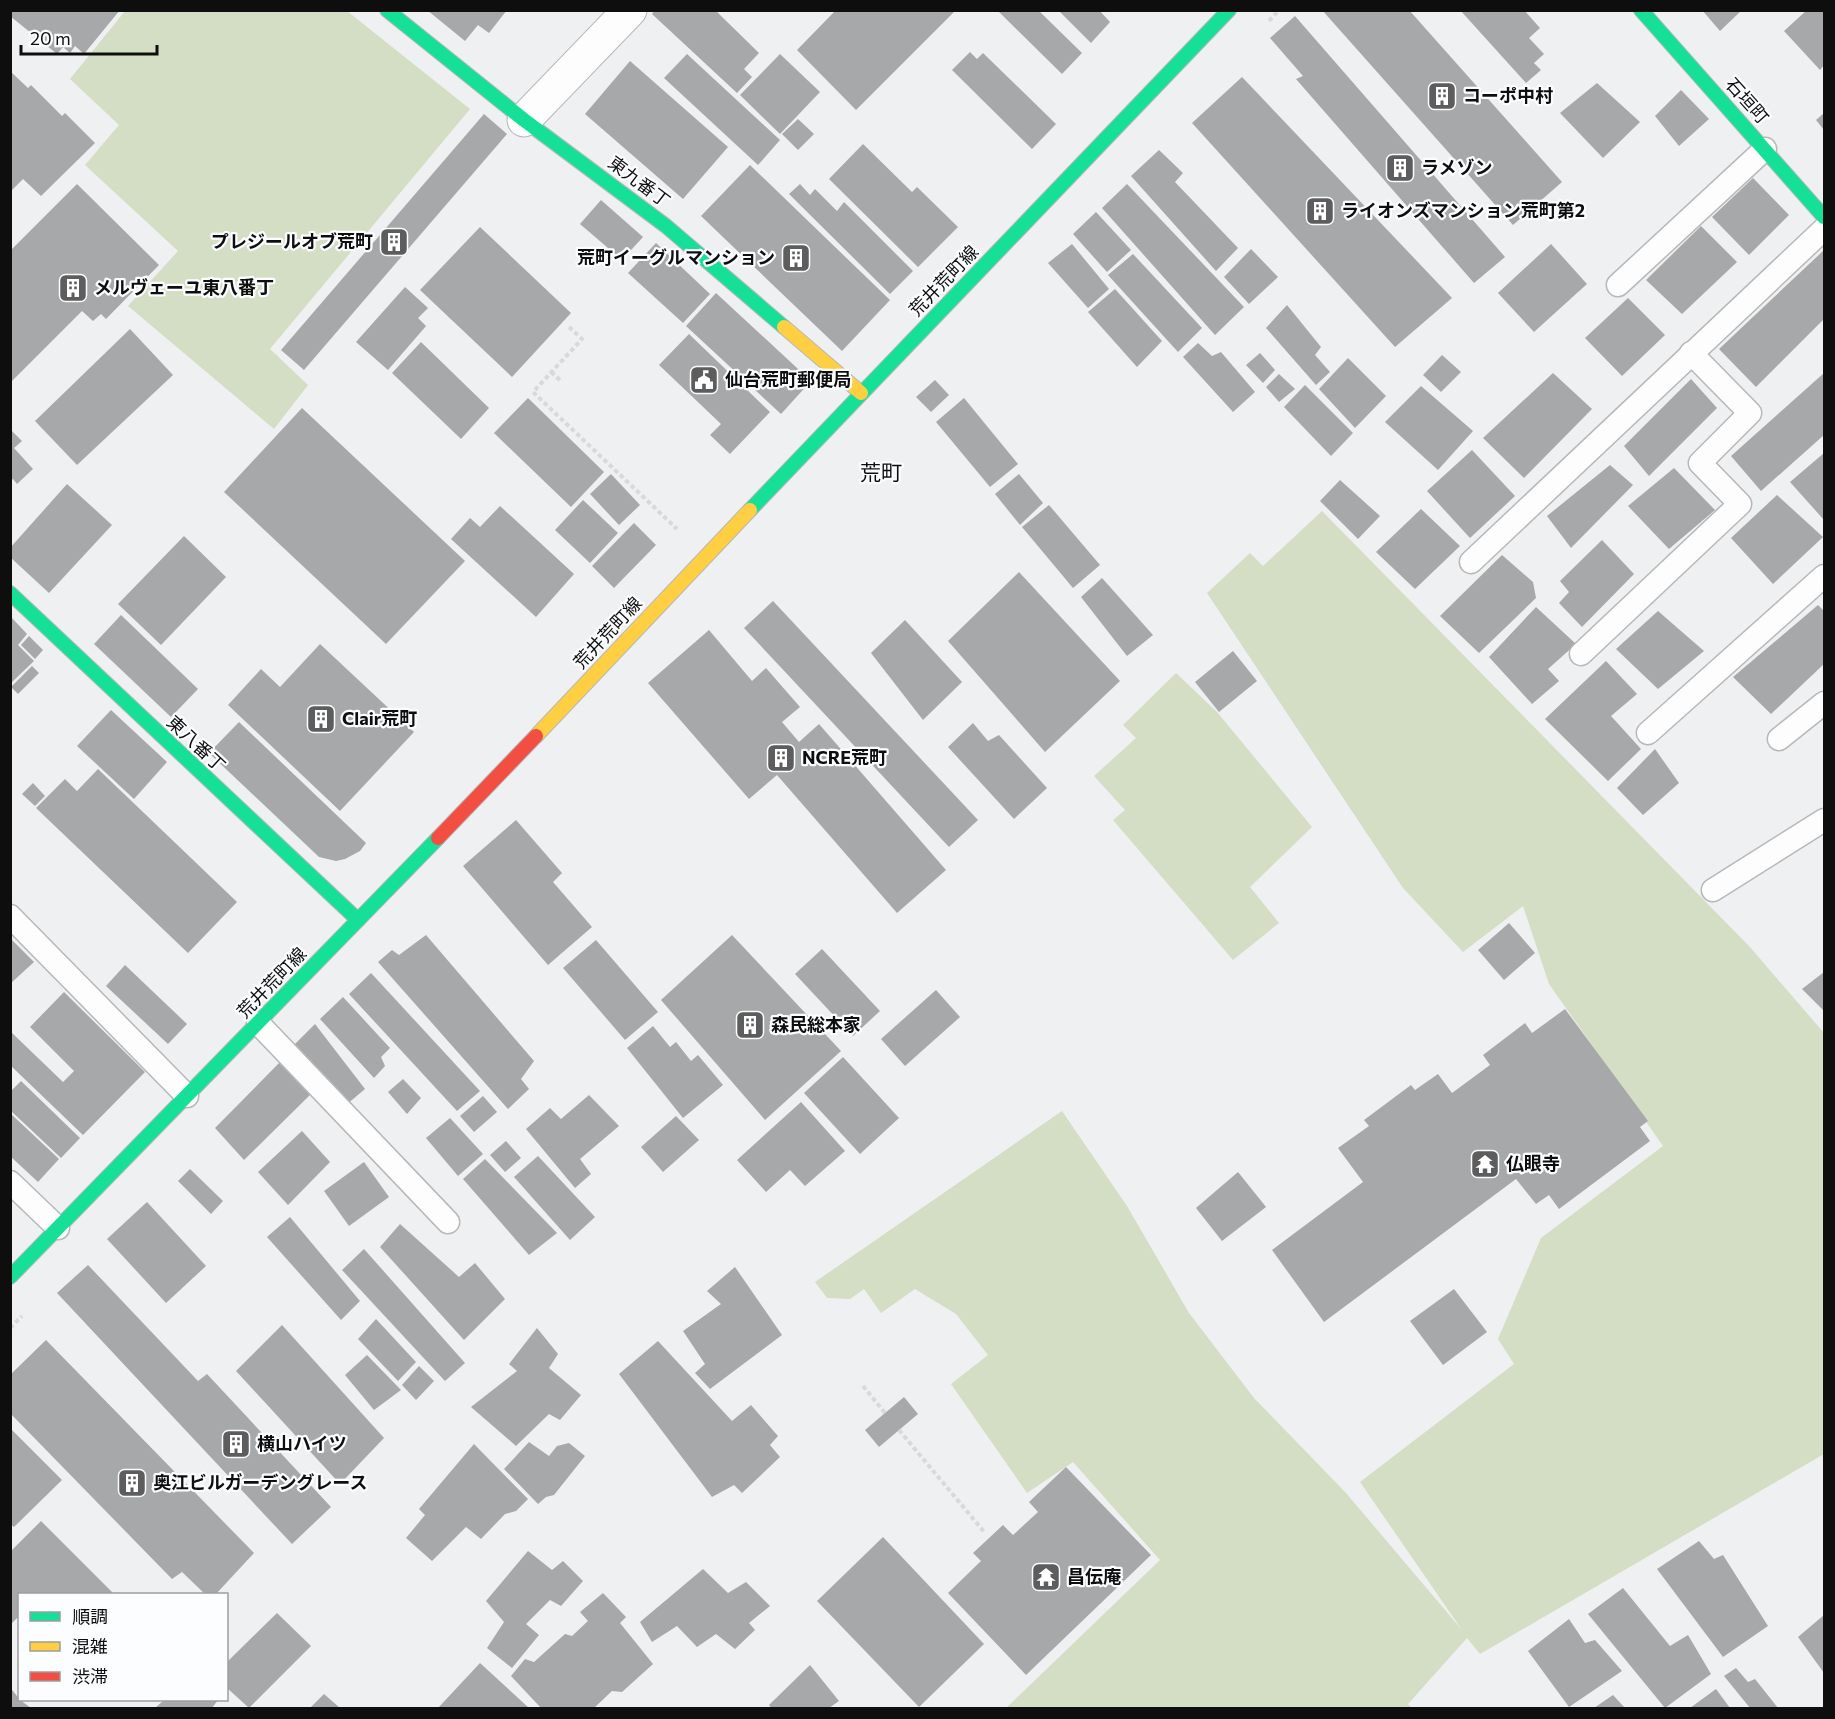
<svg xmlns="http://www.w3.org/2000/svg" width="1835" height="1719" font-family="Commissioner,'Noto Sans JP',sans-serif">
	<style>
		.green { fill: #d4dec4 }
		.building { fill: #a7a8a9 }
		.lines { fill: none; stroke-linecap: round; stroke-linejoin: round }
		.lane-casing { stroke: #b8b8b9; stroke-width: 25 }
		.street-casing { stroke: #b8b8b9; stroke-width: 35 }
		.fast-casing { stroke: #b8b8b9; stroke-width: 16 }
		.slow-casing { stroke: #b8b8b9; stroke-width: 16 }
		.jam-casing { stroke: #b8b8b9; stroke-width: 16 }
		.path { stroke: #d9d9da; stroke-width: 4; stroke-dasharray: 4.5 3; stroke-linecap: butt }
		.lane { stroke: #fdfdfd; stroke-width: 22 }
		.street { stroke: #fdfdfd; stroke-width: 33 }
		.fast { stroke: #16e098; stroke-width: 14 }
		.slow { stroke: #ffcf43; stroke-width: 14 }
		.jam { stroke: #f24e42; stroke-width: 14 }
		.labels { text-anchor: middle; stroke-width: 4.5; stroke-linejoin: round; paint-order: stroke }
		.poi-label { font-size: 18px; font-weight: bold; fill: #0e0e0f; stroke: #fcfdff; text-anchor: start }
		.street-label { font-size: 18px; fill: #0e0e0f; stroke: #fcfdff }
		.quarter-label { font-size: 21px; fill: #0e0e0f; stroke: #fcfdff }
	</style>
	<rect width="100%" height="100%" fill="#eff0f1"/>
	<!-- green -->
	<g class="green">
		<path d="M125 11H347L470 109 270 349 308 385 274 429 128 306 178 251 85 165 119 125 70 79Z"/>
		<path d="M1322 511 1749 946 1824 1033V1454L1480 1654 1467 1638 1408 1704 1412 1708H1006L1160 1560 1073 1462 1027 1493 951 1384 988 1355 956 1314 915 1289 881 1313 864 1289 850 1299 827 1298 815 1282 1062 1111 1127 1206 1189 1313 1254 1398 1346 1493 1462 1630 1360 1482 1514 1364 1498 1339 1541 1238 1663 1146 1549 984 1523 906 1463 952 1403 888 1207 593 1250 553 1263 566Z"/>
		<path d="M1176 673 1217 712 1312 827 1250 887 1279 923 1233 960 1113 820 1125 810 1094 776 1136 738 1123 725Z"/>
	</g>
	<!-- building -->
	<g class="building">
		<path d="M10 10H120L84 54 75 46 70 53 63 47 57 54 10 16Z"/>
		<path d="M427 10H507L489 33 478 25 465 41Z"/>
		<path d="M655 10H715L759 53 744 69 752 77 737 93 652 14Z"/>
		<path d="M836 10H956L856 110 797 50Z"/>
		<path d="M997 10H1038L1082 53 1062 74Z"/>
		<path d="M1058 10H1099L1110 22 1091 43Z"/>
		<path d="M1322 10H1409L1562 182 1513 225Z"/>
		<path d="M1460 10H1524L1540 28 1529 38 1544 54 1534 63 1541 70 1526 83Z"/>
		<path d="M1702 10H1742L1720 31Z"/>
		<path d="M1807 10H1824V65L1820 70 1784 31Z"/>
		<path d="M1295 16 1505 257 1474 283 1296 79 1303 76 1270 38Z"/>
		<path d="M970 52 977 59 983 53 1056 124 1032 149 952 70Z"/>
		<path d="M687 54 780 140 758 165 664 78Z"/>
		<path d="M780 54 820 92 780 134 740 95Z"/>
		<path d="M630 61 728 147 683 199 585 114Z"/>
		<path d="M10 71 28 88 31 85 62 116 65 113 95 143 41 196 23 179 10 192Z"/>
		<path d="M1242 77 1452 298 1395 347 1192 123Z"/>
		<path d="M1597 83 1640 122 1603 158 1560 113Z"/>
		<path d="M1681 90 1709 119 1679 146 1655 116Z"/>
		<path d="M1824 113V130L1816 120Z"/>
		<path d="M484 114 507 134 304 370 281 350Z"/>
		<path d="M798 119 814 134 798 150 782 134Z"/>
		<path d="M863 144 912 192 917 187 958 227 918 267 829 179Z"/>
		<path d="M1159 150 1183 173 1175 182 1238 248 1216 271 1131 176Z"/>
		<path d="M750 165 890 300 842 351 701 216Z"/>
		<path d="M1753 178 1789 215 1749 255 1712 217Z"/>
		<path d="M77 184 159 265 106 319 101 314 93 321 82 311 10 383V251Z"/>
		<path d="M800 184 810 195 815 189 837 211 844 202 913 271 890 294 789 194Z"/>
		<path d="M1127 184 1244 307 1215 335 1102 208Z"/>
		<path d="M601 200 643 237 622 260 580 224Z"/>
		<path d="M1096 212 1131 250 1107 272 1073 234Z"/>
		<path d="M1701 226 1737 262 1682 314 1646 280Z"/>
		<path d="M480 227 571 313 512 377 420 290Z"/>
		<path d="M656 243 710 294 683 323 628 273Z"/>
		<path d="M1072 244 1109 289 1088 308 1048 263Z"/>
		<path d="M1551 244 1587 284 1534 332 1498 293Z"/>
		<path d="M1251 249 1278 277 1249 304 1224 277Z"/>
		<path d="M1824 250V319L1756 387 1719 349Z"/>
		<path d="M1133 254 1202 328 1178 352 1108 275Z"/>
		<path d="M405 287 428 308 418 318 426 326 388 370 356 342Z"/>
		<path d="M1115 289 1162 341 1137 367 1088 312Z"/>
		<path d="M716 293 811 381 781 414 686 326Z"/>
		<path d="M1628 298 1665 335 1622 376 1585 338Z"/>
		<path d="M1287 305 1321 347 1315 355 1330 372 1316 385 1266 328Z"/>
		<path d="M130 329 173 375 77 465 35 421Z"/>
		<path d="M689 334 770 412 730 454 710 435 721 424 659 365Z"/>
		<path d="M421 342 489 408 461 439 392 373Z"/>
		<path d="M1198 343 1212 356 1221 352 1255 392 1233 412 1183 357Z"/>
		<path d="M1260 353 1275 370 1263 383 1246 365Z"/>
		<path d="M1442 355 1461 372 1441 392 1423 375Z"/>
		<path d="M1348 358 1386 396 1355 428 1319 389Z"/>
		<path d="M1553 373 1592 409 1524 478 1483 438Z"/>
		<path d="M1824 373V435L1761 491 1731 456Z"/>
		<path d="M1279 374 1295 389 1279 402 1266 387Z"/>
		<path d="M1691 379 1717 408 1649 476 1624 446Z"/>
		<path d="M935 380 949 395 931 412 916 397Z"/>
		<path d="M1305 385 1353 433 1331 456 1284 407Z"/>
		<path d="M1421 386 1473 431 1438 470 1385 422Z"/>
		<path d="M528 398 604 472 571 507 494 433Z"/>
		<path d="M964 398 1018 464 990 487 936 422Z"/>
		<path d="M302 408 465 561 386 644 224 492Z"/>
		<path d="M10 429 22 441 14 448 33 469 17 484 13 479 10 481Z"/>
		<path d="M1472 450 1515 496 1470 538 1427 491Z"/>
		<path d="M1824 453V520L1790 482Z"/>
		<path d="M1610 465 1633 485 1571 548 1547 516Z"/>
		<path d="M1674 468 1715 510 1669 549 1628 506Z"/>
		<path d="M611 474 640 505 619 525 590 494Z"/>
		<path d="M1019 474 1043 503 1020 525 995 494Z"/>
		<path d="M1340 480 1380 516 1358 539 1320 501Z"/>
		<path d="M67 484 112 525 49 593 10 557V548Z"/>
		<path d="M1777 495 1823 537 1773 584 1731 538Z"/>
		<path d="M583 500 618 533 590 563 555 530Z"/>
		<path d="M1049 505 1100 565 1073 588 1022 527Z"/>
		<path d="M500 506 574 574 536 617 451 539 470 518 480 527Z"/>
		<path d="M1421 509 1460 546 1415 589 1376 552Z"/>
		<path d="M634 523 656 545 614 588 592 566Z"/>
		<path d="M184 536 226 577 161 645 118 604Z"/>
		<path d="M1602 540 1634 574 1582 627 1559 603 1569 592 1560 581Z"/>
		<path d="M1502 555 1533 582 1536 598 1479 653 1440 616Z"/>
		<path d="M1019 572 1120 681 1045 752 948 641Z"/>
		<path d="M1102 578 1153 635 1127 656 1081 597Z"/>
		<path d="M773 601 978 820 949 847 744 628Z"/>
		<path d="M1818 605 1824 611V664L1771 714 1733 677Z"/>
		<path d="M1536 607 1576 644 1548 669 1559 681 1532 704 1489 657Z"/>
		<path d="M1658 611 1704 651 1658 689 1616 649Z"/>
		<path d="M121 615 198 689 171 717 94 644Z"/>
		<path d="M12 618 27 634 18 645 34 661 10 684Z"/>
		<path d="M905 620 962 682 923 720 871 653Z"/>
		<path d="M709 630 752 681 766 668 800 707 782 722 799 742 819 724 946 870 897 913 777 775 749 799 648 683Z"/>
		<path d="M29 636 43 650 35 659 21 645Z"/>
		<path d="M320 644 414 732 340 811 228 705 261 669 280 687Z"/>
		<path d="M1233 651 1257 681 1219 712 1195 682Z"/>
		<path d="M1606 661 1637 694 1611 716 1641 749 1608 781 1545 719Z"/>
		<path d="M32 666 39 673 18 694 11 687Z"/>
		<path d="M111 710 167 762 134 799 77 746Z"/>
		<path d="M239 722 366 843 360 851 345 859 336 861 319 857 209 753Z"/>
		<path d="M973 723 988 741 999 735 1047 788 1014 819 948 747Z"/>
		<path d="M1655 749 1679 783 1643 815 1617 788Z"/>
		<path d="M98 769 237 902 188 953 36 808 65 779 77 791Z"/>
		<path d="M33 783 45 796 35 806 22 794Z"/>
		<path d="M516 820 562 873 553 882 592 927 548 965 463 866Z"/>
		<path d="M1509 923 1535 953 1504 980 1478 950Z"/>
		<path d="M426 935 534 1061 521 1079 529 1089 508 1109 378 962 392 950 399 955Z"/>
		<path d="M732 935 841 1051 765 1120 661 1000Z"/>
		<path d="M10 938 34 962 10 984Z"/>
		<path d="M596 940 658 1012 625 1040 563 968Z"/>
		<path d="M822 949 880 1011 853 1036 795 974Z"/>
		<path d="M125 965 187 1024 168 1044 106 986Z"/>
		<path d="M1824 972V1011L1802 989Z"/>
		<path d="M371 973 480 1091 457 1111 349 994Z"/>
		<path d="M936 990 960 1017 905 1066 881 1039Z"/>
		<path d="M64 992 145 1072 83 1135 10 1065V1031L63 1082 74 1071 30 1027Z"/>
		<path d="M343 997 390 1048 381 1057 385 1066 374 1078 320 1019Z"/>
		<path d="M1565 1009 1648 1121 1640 1127 1650 1141 1559 1209 1549 1195 1536 1204 1516 1179 1324 1322 1272 1250 1363 1182 1338 1148 1369 1126 1364 1120 1411 1085 1415 1090 1438 1074 1452 1093 1490 1065 1483 1055 1525 1023 1532 1033Z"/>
		<path d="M315 1024 365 1089 346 1105 294 1045Z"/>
		<path d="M653 1026 670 1047 676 1042 691 1061 698 1055 723 1085 683 1118 627 1048Z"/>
		<path d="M843 1057 899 1118 860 1154 804 1093Z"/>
		<path d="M282 1060 313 1092 244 1160 215 1128Z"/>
		<path d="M403 1079 421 1098 407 1114 388 1092Z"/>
		<path d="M21 1081 80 1138 61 1158 10 1110V1092Z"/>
		<path d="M589 1095 619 1126 580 1159 591 1174 575 1188 526 1129 550 1108 561 1119Z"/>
		<path d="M483 1096 497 1112 474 1132 460 1116Z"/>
		<path d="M801 1102 845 1151 805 1186 790 1170 766 1192 737 1160Z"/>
		<path d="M10 1113 59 1159 38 1182 10 1156Z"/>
		<path d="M676 1116 699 1140 663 1172 641 1147Z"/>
		<path d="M450 1118 483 1154 458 1176 426 1138Z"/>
		<path d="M302 1131 330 1162 288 1205 258 1172Z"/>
		<path d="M506 1141 521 1158 505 1172 490 1155Z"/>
		<path d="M538 1156 595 1217 570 1240 514 1177Z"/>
		<path d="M485 1159 557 1233 529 1255 463 1179Z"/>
		<path d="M364 1162 389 1197 349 1226 324 1191Z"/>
		<path d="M190 1169 223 1201 211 1214 178 1181Z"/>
		<path d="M1238 1172 1266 1207 1222 1241 1196 1208Z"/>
		<path d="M147 1202 206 1266 166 1303 107 1239Z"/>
		<path d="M290 1217 360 1301 341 1320 267 1237Z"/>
		<path d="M400 1224 459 1277 475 1263 505 1299 464 1340 380 1247Z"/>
		<path d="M364 1249 465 1363 445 1381 342 1270Z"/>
		<path d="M88 1265 198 1381 207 1374 331 1507 292 1544 57 1293Z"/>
		<path d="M735 1267 782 1335 710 1389 695 1373 705 1364 683 1331 721 1304 707 1291Z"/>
		<path d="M1454 1289 1487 1332 1443 1365 1410 1321Z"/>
		<path d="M376 1319 416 1362 398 1381 358 1339Z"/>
		<path d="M282 1325 384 1438 340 1484 236 1371Z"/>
		<path d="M537 1328 558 1354 549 1368 581 1395 560 1420 549 1414 516 1446 471 1407 517 1371 509 1364Z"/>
		<path d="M46 1340 254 1553 216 1594H205L182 1572 172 1579 10 1413V1375Z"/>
		<path d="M658 1341 732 1421 751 1405 778 1436 770 1445 780 1457 742 1493 734 1485 712 1497 619 1374Z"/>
		<path d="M367 1355 401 1390 374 1410 345 1375Z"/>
		<path d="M419 1366 434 1381 416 1400 402 1385Z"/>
		<path d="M904 1397 918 1414 879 1447 865 1430Z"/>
		<path d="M10 1428 62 1480 14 1527 10 1524Z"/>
		<path d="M529 1442 549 1456 557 1446 569 1443 585 1456 554 1495 546 1497 538 1504 504 1469Z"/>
		<path d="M474 1444 528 1499 516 1511 505 1514 481 1539 466 1527 432 1561 406 1538 425 1515 419 1509Z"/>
		<path d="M1066 1467 1151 1555 1026 1675 948 1593 981 1561 973 1553 1003 1525 1013 1535 1038 1512 1029 1502Z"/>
		<path d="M41 1521 114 1594H20V1621L17 1618 10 1625V1552Z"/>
		<path d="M883 1537 984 1644 919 1707 817 1601Z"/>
		<path d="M1699 1541 1714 1559 1723 1555 1768 1626 1723 1657 1657 1569Z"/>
		<path d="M528 1551 552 1570 563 1561 583 1581 561 1606 550 1600 526 1624 539 1635 512 1668 487 1648 504 1622 486 1601Z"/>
		<path d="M703 1569 728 1593 746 1582 770 1606 749 1623 755 1630 735 1649 716 1634 697 1647 677 1626 652 1642 640 1622Z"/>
		<path d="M1623 1588 1670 1646 1688 1635 1711 1674 1665 1708 1588 1614Z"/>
		<path d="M603 1593 626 1617 620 1623 653 1664 622 1692 612 1691 594 1708H541L511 1676 525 1659 534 1662 565 1634 572 1636 588 1621 580 1612Z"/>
		<path d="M277 1613 311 1646 249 1708 226 1687V1663Z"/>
		<path d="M1824 1615V1673L1798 1637Z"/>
		<path d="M1569 1619 1585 1643 1595 1640 1622 1671 1569 1707 1528 1651Z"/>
		<path d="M480 1663 529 1708H438Z"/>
		<path d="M810 1665 839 1701 829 1708H771L769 1705Z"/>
		<path d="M1736 1668 1748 1682 1755 1679 1778 1708H1750L1724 1676Z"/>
		<path d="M10 1687 20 1700 31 1708H10Z"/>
		<path d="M1716 1689 1730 1708H1690Z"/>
		<path d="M324 1694 340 1708H310Z"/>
		<path d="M1613 1695 1625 1708H1594Z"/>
		<path d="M164 1700H218L212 1708H155Z"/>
	</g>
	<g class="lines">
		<!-- lane casing -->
		<g class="lane-casing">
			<g id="lane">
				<path d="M1618 285 1765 149"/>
				<path d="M1471 562 1824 229"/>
				<path d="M1581 654 1740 504 1700 463 1750 413 1691 353"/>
				<path d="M1648 733 1824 576"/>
				<path d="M1779 739 1824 703"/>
				<path d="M1713 890 1824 820"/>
				<path d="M10 916 187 1096"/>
				<path d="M258 1023 448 1222"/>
				<path d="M10 1182 58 1228"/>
			</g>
		</g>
		<!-- street casing -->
		<g class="street-casing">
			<path id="street" d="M524 120 630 10"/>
		</g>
		<!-- fast casing -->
		<g class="fast-casing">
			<g id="fast">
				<path d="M387 10 524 120 666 226 784 327"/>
				<path d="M1641 10 1824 217"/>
				<path d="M750 510 1229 10"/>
				<path d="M10 593 358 920"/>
				<path d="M10 1277 438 838"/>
			</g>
		</g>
		<!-- slow casing -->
		<g class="slow-casing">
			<g id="slow">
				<path d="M784 327 861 393"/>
				<path d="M536 736 750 510"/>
			</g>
		</g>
		<!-- jam casing -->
		<g class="jam-casing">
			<path id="jam" d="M438 838 536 736"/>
		</g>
		<!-- path -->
		<g class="path">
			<path d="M1269 21 1279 10"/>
			<path d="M569 327 582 339 533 392 677 529"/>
			<path d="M551 372 561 381"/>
			<path d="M10 1328 22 1316"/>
			<path d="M863 1386 885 1413"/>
			<path d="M899 1430 985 1533"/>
		</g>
		<!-- lane -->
		<use href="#lane" class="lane"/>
		<!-- street -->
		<use href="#street" class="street"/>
		<!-- fast -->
		<use href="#fast" class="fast"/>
		<!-- slow -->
		<use href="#slow" class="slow"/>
		<!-- jam -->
		<use href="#jam" class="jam"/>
	</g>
	<!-- icons -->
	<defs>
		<g id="building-square" transform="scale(1.5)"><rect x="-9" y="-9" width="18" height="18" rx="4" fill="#5d5d5e" stroke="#fcfdff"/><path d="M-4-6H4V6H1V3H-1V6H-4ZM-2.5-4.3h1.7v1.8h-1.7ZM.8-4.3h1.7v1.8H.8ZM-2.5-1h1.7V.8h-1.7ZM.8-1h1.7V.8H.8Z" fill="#fff"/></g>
		<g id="civic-square" transform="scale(1.5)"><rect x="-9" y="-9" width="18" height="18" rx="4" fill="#5d5d5e" stroke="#fcfdff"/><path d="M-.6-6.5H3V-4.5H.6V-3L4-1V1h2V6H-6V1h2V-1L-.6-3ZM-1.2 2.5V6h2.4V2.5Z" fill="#fff"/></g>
		<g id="temple-square" transform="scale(1.5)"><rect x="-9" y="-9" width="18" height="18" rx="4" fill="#5d5d5e" stroke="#fcfdff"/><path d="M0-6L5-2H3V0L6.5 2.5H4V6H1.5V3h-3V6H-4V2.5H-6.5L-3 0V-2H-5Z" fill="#fff"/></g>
	</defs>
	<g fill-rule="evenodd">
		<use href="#building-square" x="1442" y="96"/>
		<use href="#building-square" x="1400" y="168"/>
		<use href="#building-square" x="1320" y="211"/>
		<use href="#building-square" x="394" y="242"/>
		<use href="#building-square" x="796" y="258"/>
		<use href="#building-square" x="73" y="288"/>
		<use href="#civic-square" x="704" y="380"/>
		<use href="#building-square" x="321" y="719"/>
		<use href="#building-square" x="781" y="758"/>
		<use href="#building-square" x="750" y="1025"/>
		<use href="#temple-square" x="1485" y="1164"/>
		<use href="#building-square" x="236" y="1444"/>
		<use href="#building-square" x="132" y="1483"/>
		<use href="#temple-square" x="1046" y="1577"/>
	</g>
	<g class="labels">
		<!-- poi labels -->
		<g class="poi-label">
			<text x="1463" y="102">コーポ中村</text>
			<text x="1421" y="174">ラメゾン</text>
			<text x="1341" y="217">ライオンズマンション荒町第2</text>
			<text x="373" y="248" text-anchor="end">プレジールオブ荒町</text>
			<text x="775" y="264" text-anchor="end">荒町イーグルマンション</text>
			<text x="94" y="294">メルヴェーユ東八番丁</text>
			<text x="725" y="386">仙台荒町郵便局</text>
			<text x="342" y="725">Clair荒町</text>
			<text x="802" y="764">NCRE荒町</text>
			<text x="771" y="1031">森民総本家</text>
			<text x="1506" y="1170">仏眼寺</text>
			<text x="257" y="1450">横山ハイツ</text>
			<text x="153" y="1489">奥江ビルガーデングレース</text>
			<text x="1067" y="1583">昌伝庵</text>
		</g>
		<!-- street labels -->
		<g class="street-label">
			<text transform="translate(1747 101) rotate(48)" y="6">石垣町</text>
			<text transform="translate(639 182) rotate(37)" y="6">東九番丁</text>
			<text transform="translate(944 281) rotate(-46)" y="6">荒井荒町線</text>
			<text transform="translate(608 633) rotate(-47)" y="6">荒井荒町線</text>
			<text transform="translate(196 744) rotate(43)" y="6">東八番丁</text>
			<text transform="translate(272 983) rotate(-46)" y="6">荒井荒町線</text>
		</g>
		<!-- quarter labels -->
		<g class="quarter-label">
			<text x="881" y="480">荒町</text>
		</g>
	</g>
	<!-- border -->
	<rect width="1835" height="1719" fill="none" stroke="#0e0e0f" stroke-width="24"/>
	<!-- legend -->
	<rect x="18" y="1593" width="210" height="108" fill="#fcfdff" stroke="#9d9d9f" stroke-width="1.5"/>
	<rect x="30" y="1612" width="30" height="9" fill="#16e098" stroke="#9d9d9f" stroke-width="1.5"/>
	<text x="72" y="1623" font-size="18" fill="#0e0e0f">順調</text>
	<rect x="30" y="1642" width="30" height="9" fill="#ffcf43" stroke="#9d9d9f" stroke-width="1.5"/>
	<text x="72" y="1653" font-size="18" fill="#0e0e0f">混雑</text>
	<rect x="30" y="1672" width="30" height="9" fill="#f24e42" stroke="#9d9d9f" stroke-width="1.5"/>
	<text x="72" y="1683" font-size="18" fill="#0e0e0f">渋滞</text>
	<!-- scale -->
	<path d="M21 45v9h136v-9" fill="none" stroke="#0e0e0f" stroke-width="3"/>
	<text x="30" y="45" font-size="18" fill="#0e0e0f" stroke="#fcfdff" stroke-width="4.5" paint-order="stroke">20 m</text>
</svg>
